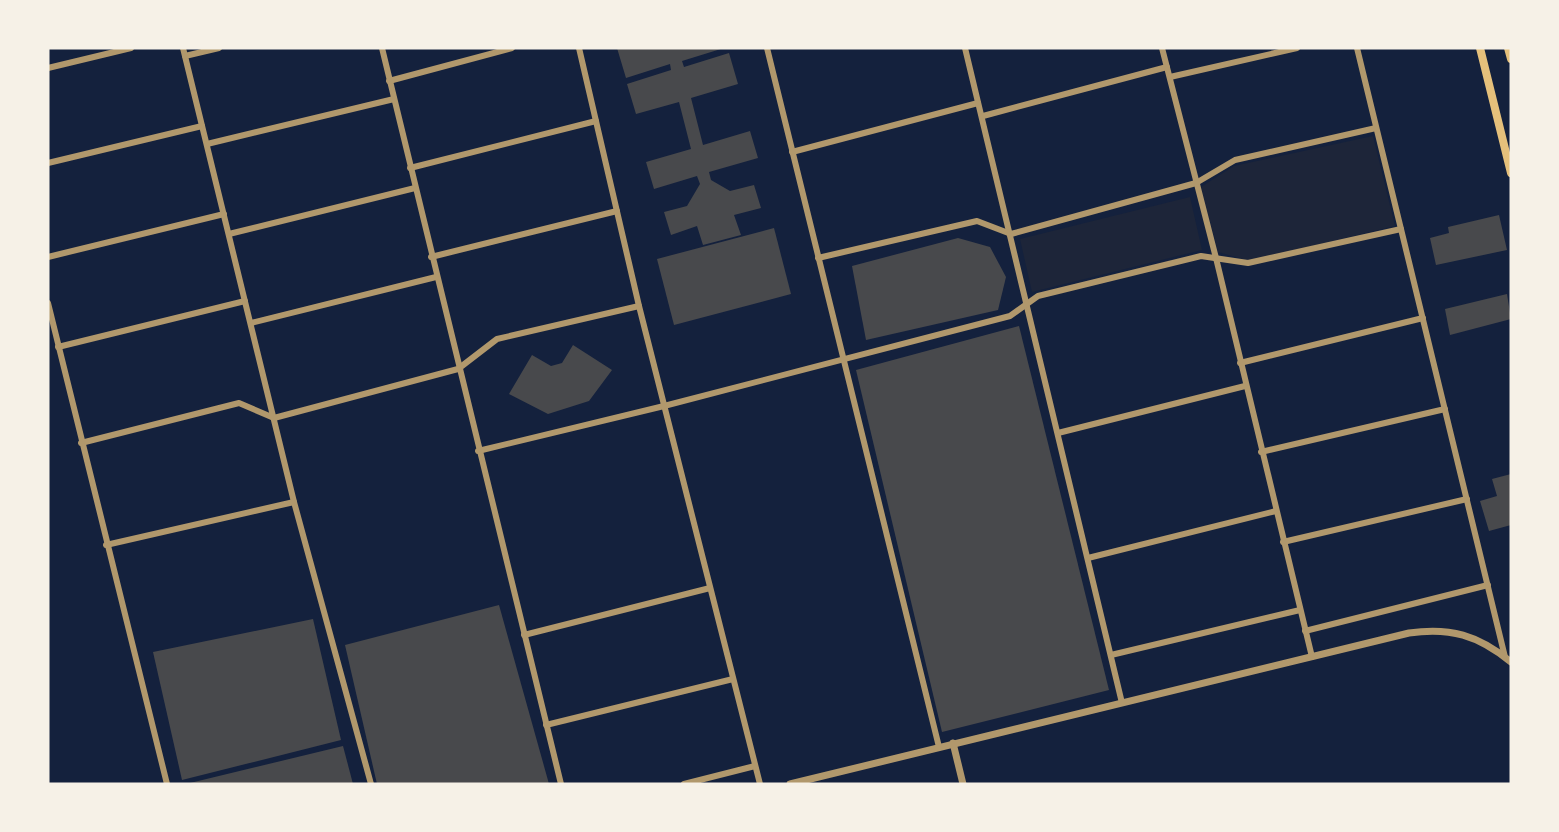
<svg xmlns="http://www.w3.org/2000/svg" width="1559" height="832" font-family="Raleway,sans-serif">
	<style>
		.green { fill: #1d2539 }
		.building { fill: #48494c }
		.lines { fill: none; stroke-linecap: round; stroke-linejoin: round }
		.minor { stroke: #b1986c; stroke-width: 6 }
		.tertiary { stroke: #b1986c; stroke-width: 7 }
		.secondary { stroke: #e5c07b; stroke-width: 8 }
	</style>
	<rect width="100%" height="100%" fill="#14213d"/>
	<!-- green -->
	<g class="green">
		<path d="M1373 136 1395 226 1250 261 1218 252 1201 187 1234 166Z"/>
		<path d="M1190 197 1202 250 1032 292 1020 239Z"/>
	</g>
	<!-- building -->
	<g class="building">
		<path d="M617 48H724L682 61 684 67 729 53 738 84 691 98 703 145 750 131 758 158 709 172 711 180 730 191 754 185 761 208 734 215 741 235 703 245 697 226 671 235 664 212 687 206 700 184 697 176 654 189 646 162 691 149 679 102 636 114 627 84 671 70 670 64 626 78Z"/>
		<path d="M1499 215 1507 250 1436 265 1430 238 1449 233 1448 227Z"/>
		<path d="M774 228 791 294 674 325 657 259Z"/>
		<path d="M958 238 990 247 1006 277 998 310 866 340 852 266Z"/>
		<path d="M1507 294 1511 319 1450 335 1445 309Z"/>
		<path d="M1019 326 1109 690 942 732 856 370Z"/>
		<path d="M573 345 612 370 589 401 548 414 509 394 532 355 551 366 562 363Z"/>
		<path d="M1511 474V525L1489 531 1480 501 1497 496 1492 479Z"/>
		<path d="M499 605 549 784H377L345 645Z"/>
		<path d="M313 619 341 740 182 780 153 652Z"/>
		<path d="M343 746 353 784H190V783Z"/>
	</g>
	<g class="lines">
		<!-- minor -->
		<g class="minor">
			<path d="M183 48 294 502 371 784"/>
			<path d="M382 48 561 784"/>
			<path d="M579 48 639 306 760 784"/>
			<path d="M767 48 939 747"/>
			<path d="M965 48 1122 703"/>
			<path d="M1162 48 1216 258 1312 657"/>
			<path d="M1357 48 1505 657"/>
			<path d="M185 56 219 48"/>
			<path d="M48 68 131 48"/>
			<path d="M1170 77 1297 48"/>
			<path d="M389 81 512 48"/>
			<path d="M983 116 1167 67"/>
			<path d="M207 144 394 99"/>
			<path d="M792 152 978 103"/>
			<path d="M48 163 202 126"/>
			<path d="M410 168 596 121"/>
			<path d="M229 234 415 188"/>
			<path d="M48 257 224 214"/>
			<path d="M431 257 617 211"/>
			<path d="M818 258 977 221 1011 234 1196 183 1235 160 1376 128"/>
			<path d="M48 303 167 784"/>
			<path d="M251 323 436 277"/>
			<path d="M58 347 245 301"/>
			<path d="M1240 363 1423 318"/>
			<path d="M1058 433 1245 386"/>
			<path d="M81 443 239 403 274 418 458 369 497 339 639 306"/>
			<path d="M478 451 664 406 1010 316 1038 296 1201 256 1248 263 1401 229"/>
			<path d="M1261 452 1445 409"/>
			<path d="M1283 542 1467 499"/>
			<path d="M106 545 294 502"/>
			<path d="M1088 558 1276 511"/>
			<path d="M1305 631 1488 585"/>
			<path d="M524 635 710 588"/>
			<path d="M1111 655 1300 610"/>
			<path d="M546 725 733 679"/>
			<path d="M684 784 755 766"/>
		</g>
		<!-- tertiary -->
		<g class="tertiary">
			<path d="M953 743 963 784"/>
			<path d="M790 784 1409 633C1450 627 1478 635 1511 662"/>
		</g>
		<!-- secondary -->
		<g class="secondary">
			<path d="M1480 48 1511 173"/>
			<path d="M1508 48 1511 59"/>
		</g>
	</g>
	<!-- border -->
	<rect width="1559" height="832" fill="none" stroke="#f6f1e7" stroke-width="99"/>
</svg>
